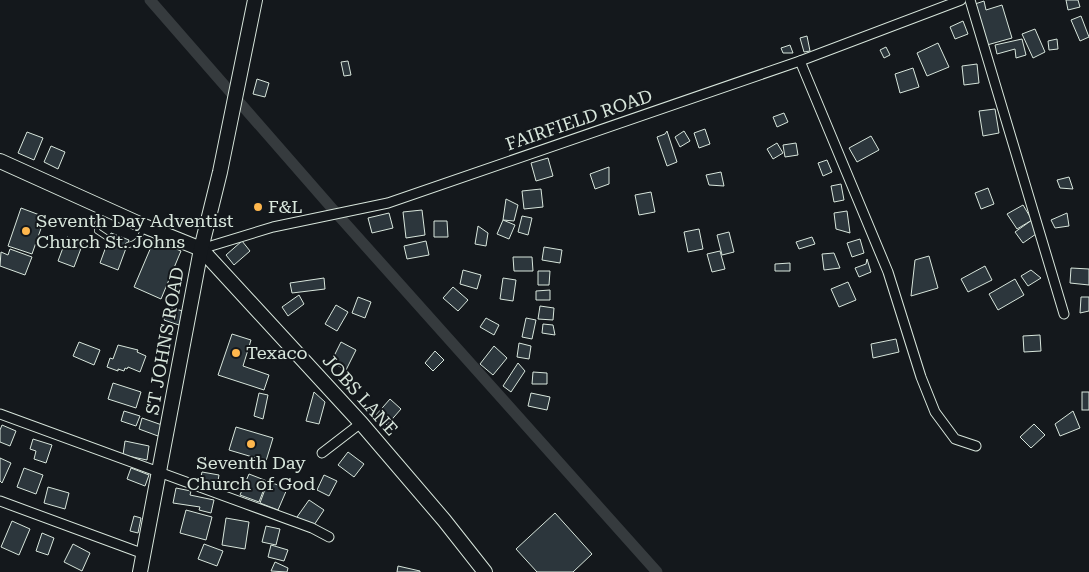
<svg xmlns="http://www.w3.org/2000/svg" width="1089" height="572" font-family="'Roboto Serif',serif">
	<style>
		.lines { fill: none; stroke-linecap: round; stroke-linejoin: round }
		.canal { stroke: #363b3e; stroke-width: 11 }
		.building { fill: #2c363c; stroke: #d8e6dc }
		.lane-casing { stroke: #d8e6dc; stroke-width: 6 }
		.street-casing { stroke: #d8e6dc; stroke-width: 11 }
		.secondary-casing { stroke: #d8e6dc; stroke-width: 16 }
		.lane { stroke: #14181c; stroke-width: 4.5 }
		.street { stroke: #14181c; stroke-width: 9 }
		.secondary { stroke: #14181c; stroke-width: 14 }
		.poi-dot { fill: #ffb74d; stroke: #14181c; stroke-width: 2 }
		.labels { text-anchor: middle; stroke-width: 4; stroke-linejoin: round; paint-order: stroke }
		.street-label { font-size: 18px; fill: #d8e6dc; stroke: #14181c }
		.poi-label { font-size: 18px; fill: #d8e6dc; stroke: #14181c; text-anchor: start }
	</style>
	<rect width="100%" height="100%" fill="#14181c"/>
	<g class="lines">
		<!-- canal -->
		<path class="canal" d="M150 0 337 214 657 572"/>
	</g>
	<!-- building -->
	<g class="building">
		<path d="M1066 0H1078L1080 7 1068 10Z"/>
		<path d="M984 1 986 10 1002 5 1012 38 987 45 975 4Z"/>
		<path d="M1081 16 1089 37 1080 41 1071 20Z"/>
		<path d="M963 21 968 34 955 39 950 27Z"/>
		<path d="M1035 29 1045 52 1033 58 1022 34Z"/>
		<path d="M807 36 810 51 804 52 800 38Z"/>
		<path d="M1022 39 1026 55 1016 58 1015 49 997 54 995 45Z"/>
		<path d="M1057 39 1058 49 1049 50 1048 41Z"/>
		<path d="M938 43 949 67 927 76 917 53Z"/>
		<path d="M790 45 793 53H783L781 48Z"/>
		<path d="M886 47 890 55 884 58 880 50Z"/>
		<path d="M348 61 351 75 344 76 341 62Z"/>
		<path d="M977 64 979 83 964 85 962 66Z"/>
		<path d="M913 68 919 87 900 93 895 74Z"/>
		<path d="M257 79 269 83 265 97 253 94Z"/>
		<path d="M995 109 999 133 983 136 979 111Z"/>
		<path d="M784 113 788 122 777 127 773 117Z"/>
		<path d="M705 129 710 144 699 148 694 133Z"/>
		<path d="M667 131 677 162 667 166 657 137 665 134Z"/>
		<path d="M684 131 690 141 680 147 675 137Z"/>
		<path d="M27 132 43 138 34 160 18 153Z"/>
		<path d="M871 136 879 150 857 162 849 148Z"/>
		<path d="M777 143 783 153 773 159 767 149Z"/>
		<path d="M796 143 798 155 785 157 783 145Z"/>
		<path d="M51 146 65 152 58 169 44 162Z"/>
		<path d="M548 158 553 176 536 181 531 163Z"/>
		<path d="M827 160 832 172 823 176 818 163Z"/>
		<path d="M609 167V184L595 189 590 174Z"/>
		<path d="M721 172 724 186 709 185 706 175Z"/>
		<path d="M1069 177 1073 189 1060 188 1057 180Z"/>
		<path d="M841 184 844 200 834 202 831 186Z"/>
		<path d="M988 188 994 204 981 209 975 193Z"/>
		<path d="M541 189 543 207 524 209 522 191Z"/>
		<path d="M651 192 655 212 639 215 635 195Z"/>
		<path d="M506 199 518 205 514 221 503 220Z"/>
		<path d="M1023 205 1032 220 1017 229 1007 214Z"/>
		<path d="M21 208 45 217 32 254 8 246Z"/>
		<path d="M422 210 425 235 406 238 403 212Z"/>
		<path d="M847 211 850 233 836 229 834 213Z"/>
		<path d="M389 213 393 228 372 233 368 218Z"/>
		<path d="M1067 213 1069 226 1055 228 1051 220Z"/>
		<path d="M522 216 532 218 528 235 518 232Z"/>
		<path d="M503 220 515 225 509 239 497 234Z"/>
		<path d="M1032 220 1036 234 1023 243 1015 232Z"/>
		<path d="M434 221H447L448 237H434Z"/>
		<path d="M478 226 488 233 486 246 475 244Z"/>
		<path d="M699 229 703 249 688 252 684 232Z"/>
		<path d="M729 232 734 252 722 255 717 235Z"/>
		<path d="M111 233 129 240 118 270 100 263Z"/>
		<path d="M67 237 83 243 74 267 58 261Z"/>
		<path d="M812 237 815 244 799 249 796 242Z"/>
		<path d="M860 239 864 253 852 257 847 243Z"/>
		<path d="M154 240 181 251 161 299 134 287Z"/>
		<path d="M242 241 250 251 234 265 226 255Z"/>
		<path d="M426 241 429 255 407 259 404 246Z"/>
		<path d="M544 247 562 250 560 263 542 260Z"/>
		<path d="M10 249 32 257 25 275 0 266 1 252 8 255Z"/>
		<path d="M720 251 725 269 712 272 707 254Z"/>
		<path d="M834 253 840 268 824 270 822 254Z"/>
		<path d="M929 256 938 288 911 296 915 260Z"/>
		<path d="M513 257H532L533 271H514Z"/>
		<path d="M867 259 871 272 859 277 855 268 866 264Z"/>
		<path d="M790 263V271H775V264Z"/>
		<path d="M985 266 992 280 968 292 961 279Z"/>
		<path d="M1071 268 1089 269V285L1070 283Z"/>
		<path d="M463 270 481 275 477 289 460 284Z"/>
		<path d="M1031 270 1041 278 1028 286 1021 276Z"/>
		<path d="M538 271H550L549 285H538Z"/>
		<path d="M324 278 325 289 292 293 290 283Z"/>
		<path d="M503 278 516 280 513 301 500 299Z"/>
		<path d="M1015 279 1024 295 998 310 989 294Z"/>
		<path d="M848 282 856 300 839 307 831 289Z"/>
		<path d="M453 287 468 300 458 311 443 298Z"/>
		<path d="M550 290V300H536V291Z"/>
		<path d="M299 295 304 304 288 316 282 307Z"/>
		<path d="M358 297 371 302 365 318 352 313Z"/>
		<path d="M1081 297H1089V311L1080 313Z"/>
		<path d="M336 305 348 312 337 331 325 324Z"/>
		<path d="M540 306 554 308 553 320 538 319Z"/>
		<path d="M167 307 183 311 179 325 164 320Z"/>
		<path d="M486 318 499 325 494 335 480 327Z"/>
		<path d="M526 318 536 320 532 339 522 337Z"/>
		<path d="M543 324 553 325 555 335 542 333Z"/>
		<path d="M232 334 251 340 243 366 269 375 264 390 218 375Z"/>
		<path d="M1040 335 1041 351 1024 352 1023 336Z"/>
		<path d="M896 339 899 352 873 358 871 344Z"/>
		<path d="M79 342 100 350 94 365 73 356Z"/>
		<path d="M341 342 356 350 346 370 331 362Z"/>
		<path d="M519 343 531 346 529 359 517 357Z"/>
		<path d="M118 345 138 350 137 352 146 356 140 372 128 367 127 369 125 368 124 371 118 369V371L107 367 110 358 113 359Z"/>
		<path d="M494 346 507 358 493 375 480 364Z"/>
		<path d="M435 351 444 360 433 371 425 363Z"/>
		<path d="M518 363 525 371 511 392 503 386Z"/>
		<path d="M533 372 547 373V384H532Z"/>
		<path d="M113 383 141 392 136 408 108 399Z"/>
		<path d="M314 392 325 402 319 424 306 421Z"/>
		<rect x="1082" y="392" width="7" height="18"/>
		<path d="M259 393 268 395 263 419 254 416Z"/>
		<path d="M531 393 550 397 547 410 528 406Z"/>
		<path d="M390 399 401 409 387 425 376 415Z"/>
		<path d="M124 411 140 416 136 426 121 421Z"/>
		<path d="M1073 411 1080 428 1060 436 1055 424Z"/>
		<path d="M142 418 162 425 158 436 139 429Z"/>
		<path d="M1034 424 1045 435 1031 448 1020 437Z"/>
		<path d="M2 425 16 431 10 446 0 442V430Z"/>
		<path d="M236 427 273 438 266 461 229 450Z"/>
		<path d="M33 439 52 445 46 463 34 459 36 451 30 449Z"/>
		<path d="M125 441 149 446 147 460 123 455Z"/>
		<path d="M348 452 364 464 354 477 338 465Z"/>
		<path d="M0 458 11 463 2 483 0 481Z"/>
		<path d="M24 468 43 475 36 494 17 487Z"/>
		<path d="M131 468 149 475 145 486 127 479Z"/>
		<path d="M202 472 219 475 216 492 199 485Z"/>
		<path d="M249 474 267 481 259 502 240 495Z"/>
		<path d="M324 475 337 481 329 496 317 490Z"/>
		<path d="M268 481 287 489 278 510 260 503Z"/>
		<path d="M48 487 69 493 65 509 44 503Z"/>
		<path d="M176 488 191 491 190 495 214 500 211 513 199 510 200 507 173 503Z"/>
		<path d="M309 500 324 510 312 528 297 517Z"/>
		<path d="M186 510 212 517 206 540 180 533Z"/>
		<path d="M555 513 592 554 573 572H537L516 549Z"/>
		<path d="M134 516 141 518 138 533 130 531Z"/>
		<path d="M226 518 249 522 245 549 222 545Z"/>
		<path d="M12 521 30 529 19 555 1 547Z"/>
		<path d="M266 526 280 529 276 545 262 542Z"/>
		<path d="M42 533 54 538 48 555 36 551Z"/>
		<path d="M73 544 90 553 82 571 64 562Z"/>
		<path d="M204 544 223 551 217 566 198 559Z"/>
		<path d="M271 545 288 550 284 561 268 557Z"/>
		<path d="M275 562 288 568 287 572 271 571Z"/>
		<path d="M398 566 420 571V572H397Z"/>
	</g>
	<g class="lines">
		<!-- lane casing -->
		<g class="lane-casing">
			<g id="lane">
				<path d="M102 210 97 224V231L109 239"/>
				<path d="M128 245C139 243 140 237 144 227"/>
			</g>
		</g>
		<!-- street casing -->
		<g class="street-casing">
			<g id="street">
				<path d="M970 0 1064 314"/>
				<path d="M800 61 888 272 921 377 935 412 955 439 976 446"/>
				<path d="M201 249 273 227 388 203 800 61 961 0"/>
				<path d="M0 414 312 528 329 537"/>
				<path d="M322 453 361 423"/>
				<path d="M0 501 144 554"/>
			</g>
		</g>
		<!-- secondary casing -->
		<g class="secondary-casing">
			<g id="secondary">
				<path d="M0 161 144 226 201 249 361 423 444 520 485 572"/>
				<path d="M140 572 201 249 220 172 255 0"/>
			</g>
		</g>
		<!-- lane -->
		<use href="#lane" class="lane"/>
		<!-- street -->
		<use href="#street" class="street"/>
		<!-- secondary -->
		<use href="#secondary" class="secondary"/>
	</g>
	<!-- markers -->
	<g class="poi-dot">
		<circle cx="258" cy="207" r="5"/>
		<circle cx="26" cy="231" r="5"/>
		<circle cx="236" cy="353" r="5"/>
		<circle cx="251" cy="444" r="5"/>
	</g>
	<g class="labels">
		<!-- street labels -->
		<g class="street-label">
			<text transform="translate(579 120) rotate(-19)" y="6">FAIRFIELD ROAD</text>
			<text transform="translate(165 341) rotate(-80)" y="6">ST JOHNS ROAD</text>
			<text transform="translate(360 395) rotate(48)" y="6">JOBS LANE</text>
		</g>
		<!-- poi labels -->
		<g class="poi-label">
			<text x="268" y="213">F&amp;L</text>
			<text x="36" y="227">Seventh Day Adventist<tspan x="36" dy="21">Church St. Johns</tspan></text>
			<text x="246" y="359">Texaco</text>
			<text x="251" y="469" text-anchor="middle">Seventh Day<tspan x="251" dy="21">Church of God</tspan></text>
		</g>
	</g>
</svg>
